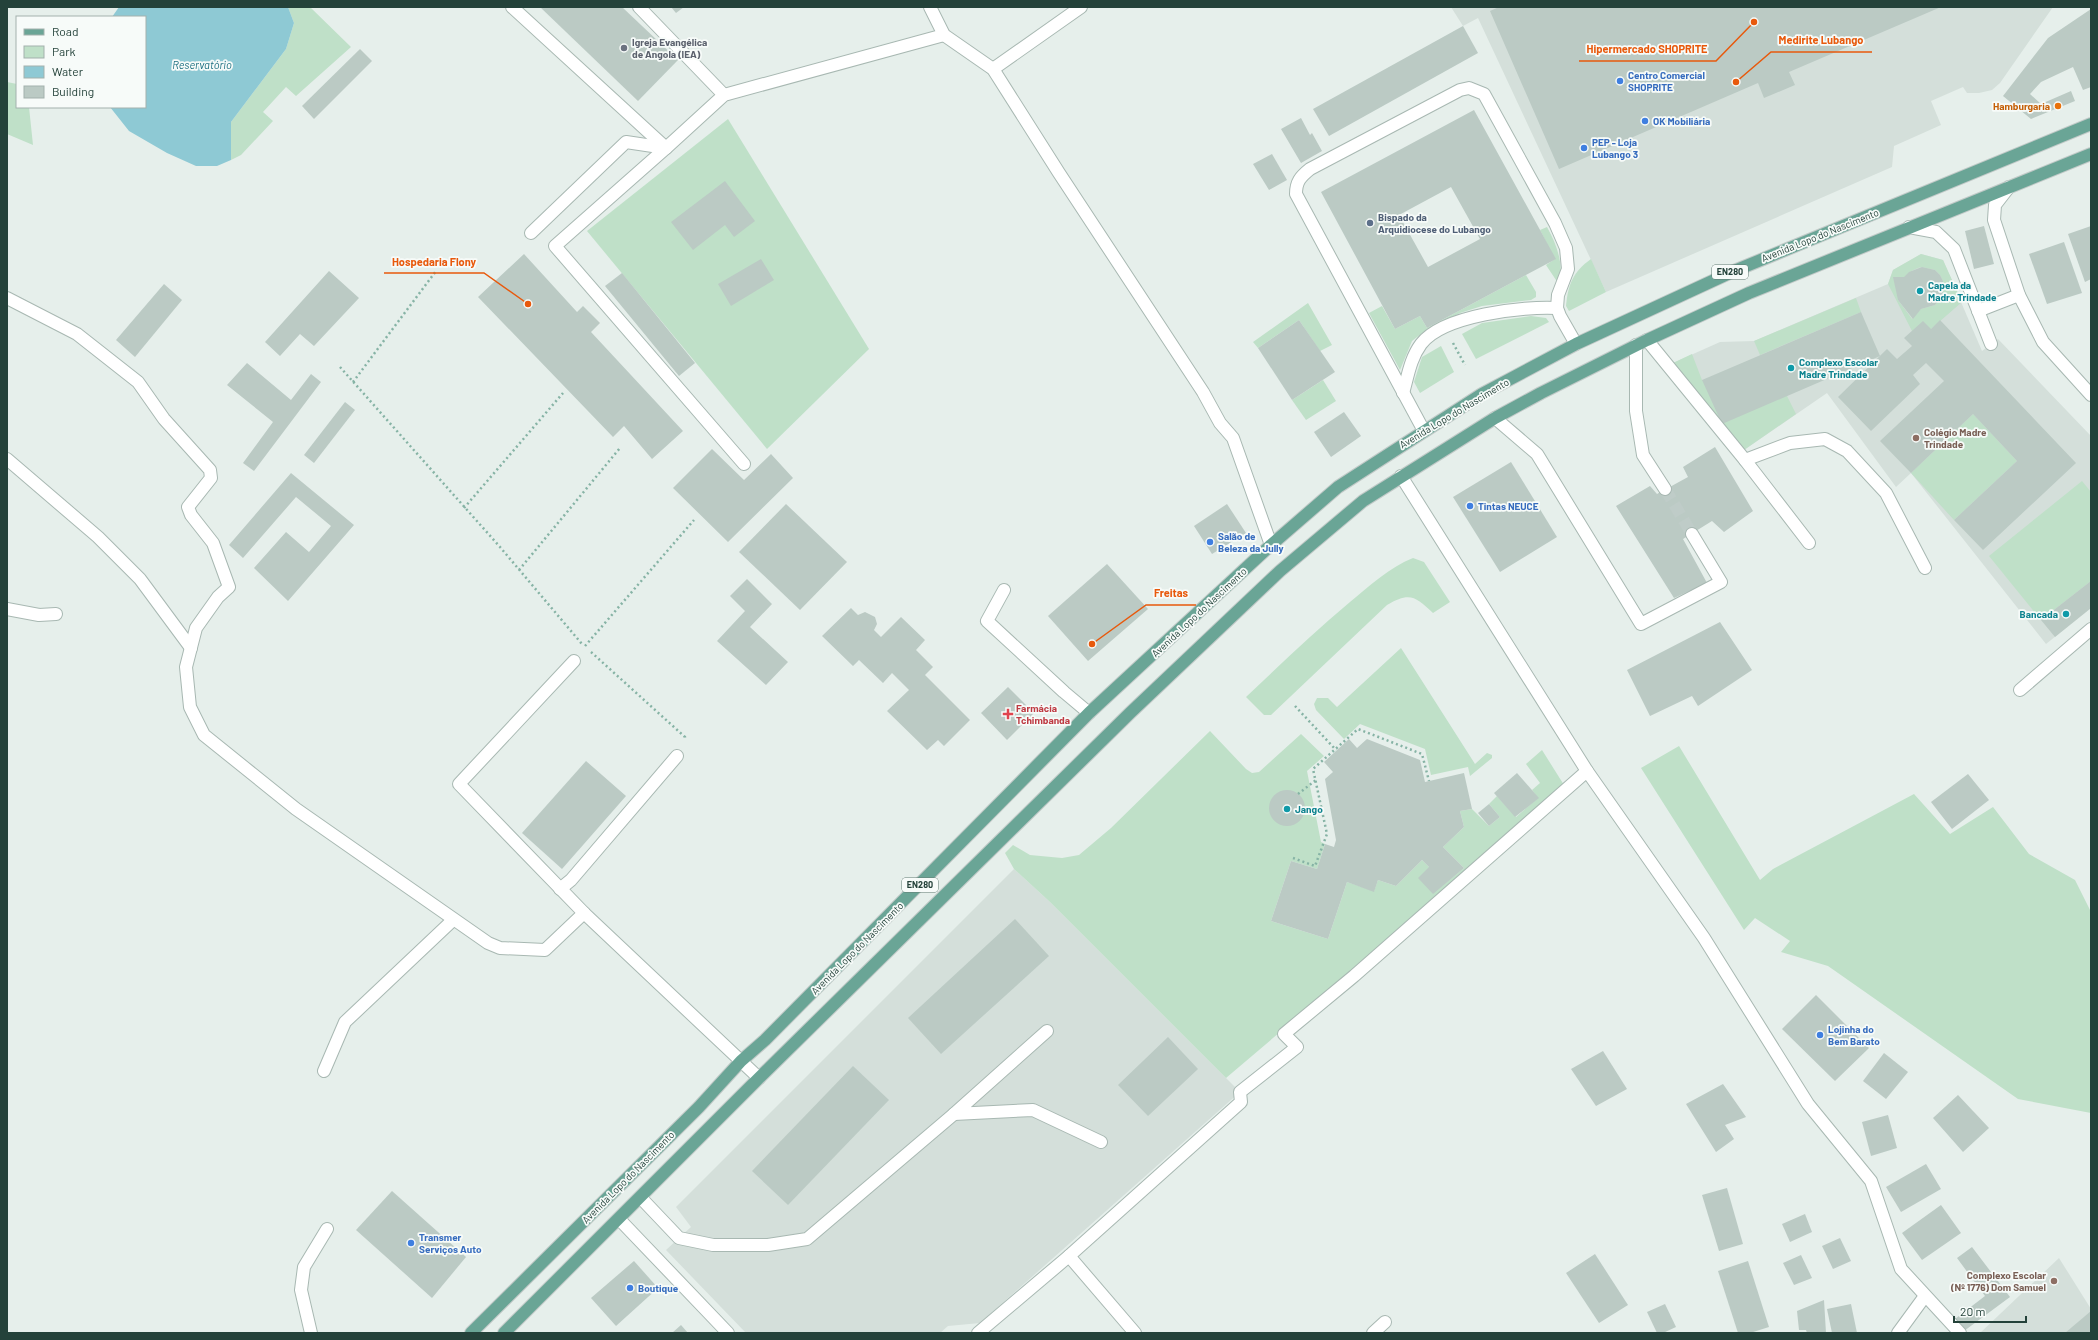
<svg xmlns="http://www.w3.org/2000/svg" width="2098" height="1340" font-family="Barlow,sans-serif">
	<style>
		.built { fill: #d4dfda }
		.green { fill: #bfe0c8; fill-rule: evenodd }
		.water { fill: #8ec9d4 }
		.building { fill: #bbcac4; fill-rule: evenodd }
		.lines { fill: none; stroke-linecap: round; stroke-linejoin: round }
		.minor-tunnel { stroke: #bfccc8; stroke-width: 12; stroke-dasharray: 12 6; stroke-linecap: butt }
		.minor-casing { stroke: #a8b8b2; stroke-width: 14 }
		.major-casing { stroke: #c2cac8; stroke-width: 14 }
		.path { stroke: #86b3a5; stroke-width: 2.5; stroke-dasharray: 2 3; stroke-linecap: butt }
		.minor { stroke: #fff; stroke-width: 12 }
		.major { stroke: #6aa596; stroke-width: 12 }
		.worship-dot { fill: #6b7280; stroke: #f7fbf9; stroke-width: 1.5 }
		.shop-dot { fill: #3f7fe0; stroke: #f7fbf9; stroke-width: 1.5 }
		.food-dot { fill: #e8710a; stroke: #f7fbf9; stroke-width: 1.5 }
		.service-dot { fill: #5c6f8a; stroke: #f7fbf9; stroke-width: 1.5 }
		.culture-dot { fill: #0f9aa8; stroke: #f7fbf9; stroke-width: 1.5 }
		.education-dot { fill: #8d6e63; stroke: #f7fbf9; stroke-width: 1.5 }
		.health-dot { fill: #e0444e; stroke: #f7fbf9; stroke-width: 1.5 }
		.labels { text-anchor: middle; stroke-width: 3.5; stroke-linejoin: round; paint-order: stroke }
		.shield { fill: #f7fbf9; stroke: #637a73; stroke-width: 1 }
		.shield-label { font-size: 9px; font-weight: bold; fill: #24423a }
		.worship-label { font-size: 10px; font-weight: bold; fill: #5b616d; stroke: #f7fbf9; text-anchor: start }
		.shop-label { font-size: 10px; font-weight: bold; fill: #366cbe; stroke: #f7fbf9; text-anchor: start }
		.food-label { font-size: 10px; font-weight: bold; fill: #c56008; stroke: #f7fbf9; text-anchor: end }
		.service-label { font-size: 10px; font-weight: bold; fill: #4e5e75; stroke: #f7fbf9; text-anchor: start }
		.street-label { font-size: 10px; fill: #24423a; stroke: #f7fbf9 }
		.culture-label { font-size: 10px; font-weight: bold; fill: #0d838f; stroke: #f7fbf9; text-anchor: start }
		.education-label { font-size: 10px; font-weight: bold; fill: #785e54; stroke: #f7fbf9; text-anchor: start }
		.health-label { font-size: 10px; font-weight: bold; fill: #be3a42; stroke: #f7fbf9; text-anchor: start }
		.water-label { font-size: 11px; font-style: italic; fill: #1c6f80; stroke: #f7fbf9 }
		.leader { fill: none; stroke: #e8590c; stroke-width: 1.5 }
		.callout-dot { fill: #e8590c; stroke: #f7fbf9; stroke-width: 1.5 }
		.callout-label { font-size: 11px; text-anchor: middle; font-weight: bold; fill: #e8590c; stroke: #f7fbf9; stroke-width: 3.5; stroke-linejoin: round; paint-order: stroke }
	</style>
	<rect width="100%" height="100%" fill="#e6efeb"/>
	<!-- built -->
	<g class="built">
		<path d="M1451 7H2053L2000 83 1992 90 1979 93H1967L1963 87 1931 101 1941 125 1894 146 1892 167 1606 292 1478 18 1463 26Z"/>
		<path d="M1921 254 1943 260 1982 351 1998 339 2091 436V608L2046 644 1911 473 1896 487 1827 393 1744 450 1673 363 1720 342 1754 341 1888 284 1893 270Z"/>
		<path d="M1014 869 1050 902 1240 1092 980 1323 948 1326 940 1333H746L666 1250 691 1227 676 1207Z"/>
		<path d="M2059 1258 2091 1309V1333H1980Z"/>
	</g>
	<!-- green -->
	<g class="green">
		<path d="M288 7H310L351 47 296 96 286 87 263 112 273 121 241 155 231 160V122L286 49 294 23Z"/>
		<path d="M7 82 17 84V107H29L33 145 7 134Z"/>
		<path d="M728 119 869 349 767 449 587 231Z"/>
		<path d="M1547 227C1556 243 1563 261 1560 280H1556L1546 265 1555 259 1540 230Z"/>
		<path d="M1921 254 1943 260 1962 302 1931 329 1912 331 1888 284 1893 270ZM1922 267 1935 270 1940 275 1943 281V295L1935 305 1921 309 1912 319 1898 300C1902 284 1903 271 1922 267Z"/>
		<path d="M1591 259 1606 292 1569 311 1566 306C1568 284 1573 272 1591 259Z"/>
		<path d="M1526 275 1536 292V297L1531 300 1482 306 1460 313 1426 330 1412 341 1400 370 1369 313 1382 306 1395 329 1420 316 1427 328Z"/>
		<path d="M1856 298 1861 312 1760 355 1754 341Z"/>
		<path d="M1308 303 1332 345 1320 351 1299 320 1258 348 1253 342Z"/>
		<path d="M1531 316 1546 318 1549 322 1476 359 1462 334 1482 323Z"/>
		<path d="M1441 346 1454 372 1420 393 1414 382 1422 357Z"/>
		<path d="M1692 354 1702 380 1787 396 1796 414 1744 450 1673 363Z"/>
		<path d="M1323 380 1336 401 1306 420 1292 400Z"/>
		<path d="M1973 414 2017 461 1954 520 1911 473Z"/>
		<path d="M2082 481 2091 492V581L2041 620 1989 556Z"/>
		<path d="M1413 558 1424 562 1450 602 1433 613C1416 597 1410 591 1387 605L1271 715H1264L1246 697C1280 665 1314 632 1350 602 1369 586 1390 567 1413 558Z"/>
		<path d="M1401 648 1475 764 1487 753 1492 755V758L1470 776 1468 767 1431 775 1425 749 1360 724 1344 739 1316 710 1314 704 1317 698H1328L1337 707Z"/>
		<path d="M1210 731 1246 769 1252 773 1259 772 1301 734 1324 756 1307 771 1321 842 1325 844 1317 869 1291 861 1271 921 1328 939 1347 882 1374 891 1378 880 1396 886 1422 860 1429 867 1433 893 1464 868 1443 847 1464 827 1460 811 1472 809 1489 826 1500 817 1489 804 1497 796 1516 817 1538 798 1532 790 1540 783 1526 764 1542 750 1564 785 1379 948 1226 1078 1050 902 1014 869 1005 853 1013 845 1030 855 1062 858 1079 855 1111 828Z"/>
		<path d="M1679 746 1760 880 1773 869 1914 794 1950 834 1993 807 2029 854 2075 880 2091 912V1113L2018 1099 1828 966 1781 952 1790 941 1755 918 1744 930 1641 768Z"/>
	</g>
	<!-- water -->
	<path class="water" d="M119 7H288L294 23 286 49 231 122V160L217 166H196L167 153 129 131 110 107H145V17H112Z"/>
	<!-- building -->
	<g class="building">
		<path d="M540 7H622L678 60 638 101Z"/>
		<path d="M671 7H684L676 13Z"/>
		<path d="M1499 7H1941L1789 72 1795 85 1764 98 1758 83 1559 169 1490 11Z"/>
		<path d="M2091 9V87L2083 90 2073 67 2041 82 2030 94 2041 104 2071 91 2075 101 2031 119 2003 96 2048 38Z"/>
		<path d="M1463 26 1478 53 1329 136 1313 109Z"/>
		<path d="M360 49 372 61 314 119 302 106Z"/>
		<path d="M1474 110 1556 259 1427 328 1420 316 1395 329 1321 192ZM1451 187 1480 239 1428 267 1399 215Z"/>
		<path d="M1301 118 1310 135 1312 133 1322 151 1301 163 1281 129Z"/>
		<path d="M1272 154 1287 180 1269 190 1253 164Z"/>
		<path d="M725 181 755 221 734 237 725 225 693 250 671 222Z"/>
		<path d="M1984 226 1994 264 1974 269 1965 231Z"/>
		<path d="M2091 226V279L2085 282 2068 234Z"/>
		<path d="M2064 242 2082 293 2047 304 2029 254Z"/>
		<path d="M524 254 577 312 583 306 600 323 591 332 683 431 652 459 624 426 613 437 478 297Z"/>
		<path d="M761 259 774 280 731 306 718 284Z"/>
		<path d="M1922 267 1935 270 1940 275 1943 281V295L1935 305 1921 309 1913 319 1898 300 1893 277H1904L1909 272Z"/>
		<path d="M329 271 359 298 314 346 300 334 280 356 265 342Z"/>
		<path d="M622 273 695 363 679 376 605 286Z"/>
		<path d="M164 284 182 300 135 357 116 340Z"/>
		<path d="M1861 312 1880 356 1722 424 1702 380Z"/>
		<path d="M1299 320 1335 372 1292 400 1258 348Z"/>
		<path d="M1940 320 2076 463 1983 550 1954 520 2017 461 1973 414 1911 473 1880 441 1944 381 1926 363 1913 375 1920 384 1871 431 1838 397 1887 349 1897 359 1912 346 1904 338 1923 321 1931 329Z"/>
		<path d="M247 363 291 400 311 374 321 382 254 471 243 463 273 422 227 385Z"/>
		<path d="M345 402 355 410 314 463 304 455Z"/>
		<path d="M1344 412 1361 436 1331 457 1314 432Z"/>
		<path d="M1715 447 1753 511 1724 532 1712 521 1683 539 1707 583 1674 598 1616 506 1650 486 1657 494 1688 477 1683 467Z"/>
		<path d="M712 449 744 480 771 454 793 478 728 542 673 488Z"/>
		<path d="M1511 462 1557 537 1500 572 1453 497Z"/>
		<path d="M291 473 354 525 288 601 254 568 286 532 309 552 331 526 296 497 243 558 229 545Z"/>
		<path d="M786 504 847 562 800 610 739 552Z"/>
		<path d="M1227 504 1246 533 1212 554 1194 526Z"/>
		<path d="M1107 564 1148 609 1088 661 1048 616Z"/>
		<path d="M747 579 772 604 750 627 788 662 766 685 717 641 745 611 730 596Z"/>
		<path d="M2091 581V608L2055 637 2041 620Z"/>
		<path d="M851 608 858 615 865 612 875 617 877 624 874 630 881 637 901 617 925 640 916 650 933 667 925 675 970 720 944 746 938 740 927 750 887 711 909 690 892 673 883 683 859 660 853 666 822 636Z"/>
		<path d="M1720 622 1752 670 1698 706 1692 696 1650 716 1627 670Z"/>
		<path d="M1008 687 1034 713 1007 740 981 713Z"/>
		<path d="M1349 739 1357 748 1367 739 1420 760 1425 782 1464 773 1472 809 1460 811 1464 827 1443 847 1464 868 1433 894 1418 878 1429 867 1422 860 1396 886 1378 880 1374 892 1347 882 1328 939 1271 921 1291 861 1317 869 1325 844 1334 847 1336 840 1325 779 1333 772 1324 762Z"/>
		<path d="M586 761 626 796 562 869 522 833Z"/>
		<path d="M1517 773 1539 798 1515 817 1494 793Z"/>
		<path d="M1968 774 1989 800 1952 829 1931 802Z"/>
		<circle cx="1287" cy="808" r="18"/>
		<path d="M1489 804 1500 817 1489 826 1478 813Z"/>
		<path d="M1015 919 1049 956 941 1054 908 1018Z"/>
		<path d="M1816 995 1869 1048 1835 1081 1782 1029Z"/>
		<path d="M1168 1037 1198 1069 1148 1116 1118 1085Z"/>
		<path d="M1603 1051 1627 1089 1596 1106 1571 1069Z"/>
		<path d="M1884 1053 1908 1072 1886 1099 1863 1081Z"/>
		<path d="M853 1066 889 1100 788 1205 752 1171Z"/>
		<path d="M1723 1084 1746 1117 1725 1125 1734 1139 1716 1152 1686 1104Z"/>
		<path d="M1958 1095 1989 1128 1963 1152 1933 1118Z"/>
		<path d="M1888 1115 1897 1148 1871 1156 1862 1122Z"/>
		<path d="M1926 1164 1941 1189 1901 1212 1886 1187Z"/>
		<path d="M1727 1188 1743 1244 1719 1251 1702 1195Z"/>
		<path d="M392 1191 466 1257 432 1298 356 1230Z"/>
		<path d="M1941 1205 1961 1233 1922 1260 1902 1233Z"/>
		<path d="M1805 1214 1812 1232 1790 1242 1782 1224Z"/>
		<path d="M1840 1238 1851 1261 1833 1269 1822 1246Z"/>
		<path d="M1972 1247 2010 1297 1964 1331 1955 1319 1985 1296 1957 1258Z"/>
		<path d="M1595 1254 1628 1305 1599 1323 1566 1273Z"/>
		<path d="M1801 1255 1812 1278 1794 1285 1783 1263Z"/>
		<path d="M634 1261 658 1288 616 1326 591 1298Z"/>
		<path d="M1748 1261 1769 1327 1750 1333H1738L1718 1271Z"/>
		<path d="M1824 1300 1826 1333H1807L1806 1330H1799L1797 1311Z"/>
		<path d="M1665 1304 1676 1327 1663 1333H1657L1647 1312Z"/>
		<path d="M1851 1304 1857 1333H1832L1827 1309Z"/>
		<path d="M2091 1311V1333H2065Z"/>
		<path d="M681 1325 688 1333H672Z"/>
	</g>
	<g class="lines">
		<!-- minor-tunnel -->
		<path class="minor-tunnel" d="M1665 489 1692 534"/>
		<!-- minor casing -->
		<g class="minor-casing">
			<g id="minor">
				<path d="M512 7 666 148 555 246 744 464"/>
				<path d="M639 7 724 95"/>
				<path d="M930 7 944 35 993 69 1059 173 1203 392 1220 423 1233 438 1271 545"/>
				<path d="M993 69 1081 7"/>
				<path d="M2009 187 1995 205 1994 220 2019 295 2043 342 2091 395"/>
				<path d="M1909 227 1936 232 1954 249 1991 344"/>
				<path d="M531 233 626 142 666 148 724 95 944 35"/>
				<path d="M7 298 77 334 138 382 164 419 210 470 211 478 188 507 191 515 213 543 229 587 218 597 196 628 186 667 190 707 204 735 296 809 488 943 500 948 545 950 584 913"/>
				<path d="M1978 311 2019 295"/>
				<path d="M1647 340 1745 460 1809 543"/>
				<path d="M1636 345V411L1643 455 1665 489"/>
				<path d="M1403 393C1408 376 1410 359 1421 344 1443 315 1524 306 1557 308"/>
				<path d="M1495 418 1537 454 1641 624 1721 582 1692 534"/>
				<path d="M1424 431 1296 194C1296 182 1300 177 1310 169L1460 90 1469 88 1484 94 1555 223 1566 248 1568 269 1558 295 1557 308 1560 316 1576 344"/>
				<path d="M7 459 98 537 140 579 191 648"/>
				<path d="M1745 460 1790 443 1825 439 1847 451 1886 493 1925 568"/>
				<path d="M1401 476 1587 771 1704 938 1808 1104 1871 1181 1901 1269 1960 1333"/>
				<path d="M1004 590 987 621 1064 692 1089 713"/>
				<path d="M7 609 39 615 56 614"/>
				<path d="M574 661 459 784 584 913 759 1078"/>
				<path d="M2020 690 2091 629"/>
				<path d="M560 889 571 880 677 756"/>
				<path d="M1047 1031 954 1114 1033 1110 1101 1142"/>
				<path d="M324 1071 345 1022 453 920"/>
				<path d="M641 1198 679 1238 713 1245H768L807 1239 954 1114"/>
				<path d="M619 1219 728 1333"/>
				<path d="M1069 1256 1135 1333"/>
				<path d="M311 1333 301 1290 304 1267 327 1229"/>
				<path d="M978 1333 1069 1256 1241 1102 1240 1092 1297 1047 1284 1034 1354 976 1587 771"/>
				<path d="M1373 1333 1385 1322"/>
				<path d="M1898 1333 1925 1296"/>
			</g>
		</g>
		<!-- major casing -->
		<g class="major-casing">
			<g id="major">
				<path d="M471 1333 699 1107 741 1061 765 1040 1089 713 1271 545 1338 487 1482 394 1576 344 1734 271 2091 124"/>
				<path d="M504 1333 759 1078 1130 713 1280 571 1363 501 1495 418 1541 393 1647 340 1749 293 2091 154"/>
			</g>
		</g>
		<!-- path -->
		<g class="path">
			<path d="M1453 343 1465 365"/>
			<path d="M340 367 500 547 582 644"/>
			<path d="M353 382 436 271"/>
			<path d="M464 508 563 393"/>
			<path d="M519 570 620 448"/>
			<path d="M585 646 694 520"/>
			<path d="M591 652 685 737 684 740"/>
			<path d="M1295 706 1336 750"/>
			<path d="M1298 794 1316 780"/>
			<path d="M1293 858 1315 866 1327 834 1313 769 1358 729 1422 754 1429 781"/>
		</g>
		<!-- minor -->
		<use href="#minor" class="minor"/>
		<!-- major -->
		<use href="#major" class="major"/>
	</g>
	<!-- markers -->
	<circle class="worship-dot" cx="624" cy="48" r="4"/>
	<g class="shop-dot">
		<circle cx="1620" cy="81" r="4"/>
		<circle cx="1645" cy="121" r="4"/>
		<circle cx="1584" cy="148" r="4"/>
		<circle cx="1470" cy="506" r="4"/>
		<circle cx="1210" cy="542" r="4"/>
		<circle cx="1820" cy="1035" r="4"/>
		<circle cx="411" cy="1243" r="4"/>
		<circle cx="630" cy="1288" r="4"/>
	</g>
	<circle class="food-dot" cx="2058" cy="106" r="4"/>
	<circle class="service-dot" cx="1370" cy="223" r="4"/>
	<g class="culture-dot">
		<circle cx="1920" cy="291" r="4"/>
		<circle cx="1791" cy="368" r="4"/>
		<circle cx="2066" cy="614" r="4"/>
		<circle cx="1287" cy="809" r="4"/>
	</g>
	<g class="education-dot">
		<circle cx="1916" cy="438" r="4"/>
		<circle cx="2054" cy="1281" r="4"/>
	</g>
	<path class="health-dot" d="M1006 708h4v4h4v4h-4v4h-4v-4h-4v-4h4z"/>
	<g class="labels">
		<!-- shield labels -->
		<g class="shield">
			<rect x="1712" y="265" width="36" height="14" rx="3"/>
			<rect x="902" y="878" width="36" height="14" rx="3"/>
		</g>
		<g class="shield-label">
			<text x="1730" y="275">EN280</text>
			<text x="920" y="888">EN280</text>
		</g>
		<!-- worship labels -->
		<g class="worship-label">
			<text x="632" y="46">Igreja Evangélica<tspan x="632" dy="12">de Angola (IEA)</tspan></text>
		</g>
		<!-- shop labels -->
		<g class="shop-label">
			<text x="1628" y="79">Centro Comercial<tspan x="1628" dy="12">SHOPRITE</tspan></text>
			<text x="1653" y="125">OK Mobiliária</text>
			<text x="1592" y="146">PEP - Loja<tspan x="1592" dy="12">Lubango 3</tspan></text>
			<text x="1478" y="510">Tintas NEUCE</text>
			<text x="1218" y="540">Salão de<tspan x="1218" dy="12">Beleza da Jully</tspan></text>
			<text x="1828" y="1033">Lojinha do<tspan x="1828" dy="12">Bem Barato</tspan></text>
			<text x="419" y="1241">Transmer<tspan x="419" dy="12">Serviços Auto</tspan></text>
			<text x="638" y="1292">Boutique</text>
		</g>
		<!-- food labels -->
		<g class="food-label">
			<text x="2050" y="110">Hamburgaria</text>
		</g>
		<!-- service labels -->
		<g class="service-label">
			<text x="1378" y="221">Bispado da<tspan x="1378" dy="12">Arquidiocese do Lubango</tspan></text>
		</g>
		<!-- street labels -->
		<g class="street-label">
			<text transform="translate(1820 235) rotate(-22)" y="4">Avenida Lopo do Nascimento</text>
			<text transform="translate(1454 413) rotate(-31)" y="4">Avenida Lopo do Nascimento</text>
			<text transform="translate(1199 612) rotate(-43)" y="4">Avenida Lopo do Nascimento</text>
			<text transform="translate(857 948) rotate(-45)" y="4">Avenida Lopo do Nascimento</text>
			<text transform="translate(628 1177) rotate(-45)" y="4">Avenida Lopo do Nascimento</text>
		</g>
		<!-- culture labels -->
		<g class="culture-label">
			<text x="1928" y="289">Capela da<tspan x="1928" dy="12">Madre Trindade</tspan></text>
			<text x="1799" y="366">Complexo Escolar<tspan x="1799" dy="12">Madre Trindade</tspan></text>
			<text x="2058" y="618" text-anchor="end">Bancada</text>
			<text x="1295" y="813">Jango</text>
		</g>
		<!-- education labels -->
		<g class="education-label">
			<text x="1924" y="436">Colégio Madre<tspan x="1924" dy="12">Trindade</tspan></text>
			<text x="2046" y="1279" text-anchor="end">Complexo Escolar<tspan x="2046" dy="12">(Nº 1776) Dom Samuel</tspan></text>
		</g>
		<!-- health labels -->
		<g class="health-label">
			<text x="1016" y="712">Farmácia<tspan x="1016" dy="12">Tchimbanda</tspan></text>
		</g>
		<!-- water labels -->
		<g class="water-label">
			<text x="202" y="69">Reservatório</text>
		</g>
	</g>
	<!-- callouts -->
	<path class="leader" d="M1736 82L1771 52H1872M1754 22L1716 61H1579M528 304L484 273H384M1092 644L1146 605H1196"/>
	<g class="callout-dot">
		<circle cx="1736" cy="82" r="4"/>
		<circle cx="1754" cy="22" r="4"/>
		<circle cx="528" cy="304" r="4"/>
		<circle cx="1092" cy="644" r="4"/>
	</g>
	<g class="callout-label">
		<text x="1821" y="44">Medirite Lubango</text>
		<text x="1647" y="53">Hipermercado SHOPRITE</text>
		<text x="434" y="266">Hospedaria Flony</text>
		<text x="1171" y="597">Freitas</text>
	</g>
	<!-- border -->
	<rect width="2098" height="1340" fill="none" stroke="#24423a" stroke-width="16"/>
	<!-- legend -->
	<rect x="16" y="16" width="130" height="92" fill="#f7fbf9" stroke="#a3b1ad"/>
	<rect x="24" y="29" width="20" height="6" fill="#6aa596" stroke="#a3b1ad"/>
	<text x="52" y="36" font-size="12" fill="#24423a">Road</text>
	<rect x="24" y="46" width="20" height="12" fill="#bfe0c8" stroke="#a3b1ad"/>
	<text x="52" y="56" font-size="12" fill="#24423a">Park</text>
	<rect x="24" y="66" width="20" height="12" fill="#8ec9d4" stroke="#a3b1ad"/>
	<text x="52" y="76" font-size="12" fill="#24423a">Water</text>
	<rect x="24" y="86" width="20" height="12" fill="#bbcac4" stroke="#a3b1ad"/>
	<text x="52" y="96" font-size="12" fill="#24423a">Building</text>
	<!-- scale -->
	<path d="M1954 1316v6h72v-6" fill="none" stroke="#24423a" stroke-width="2"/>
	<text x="1960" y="1316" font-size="12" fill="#24423a" stroke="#f7fbf9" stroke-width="3" paint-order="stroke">20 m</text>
</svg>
